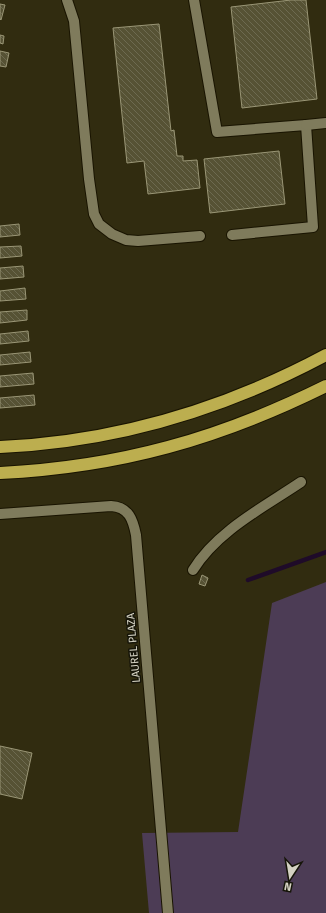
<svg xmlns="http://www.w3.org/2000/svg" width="326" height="913" font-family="'Fira Sans',sans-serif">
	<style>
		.grass { fill: #4c3c55 }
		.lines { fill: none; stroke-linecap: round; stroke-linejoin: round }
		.stream { stroke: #1f0b29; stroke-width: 4.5 }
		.building { fill: url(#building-back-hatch); stroke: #9a9676 }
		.minor-casing { stroke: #191400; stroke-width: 12 }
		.highway-casing { stroke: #191400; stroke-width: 14 }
		.minor { stroke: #7f7b5c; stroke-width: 10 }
		.highway { stroke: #bcae4f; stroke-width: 12 }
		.labels { text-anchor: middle; stroke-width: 3; stroke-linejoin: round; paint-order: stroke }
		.street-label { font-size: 11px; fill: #d4d2c2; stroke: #161509 }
	</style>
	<defs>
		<pattern id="building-back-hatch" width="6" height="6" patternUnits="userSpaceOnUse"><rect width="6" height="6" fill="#565234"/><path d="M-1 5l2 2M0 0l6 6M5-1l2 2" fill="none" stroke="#6d6a50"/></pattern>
	</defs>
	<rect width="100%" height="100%" fill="#312c10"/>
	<!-- grass -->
	<path class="grass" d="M326 582V913H149L142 833 238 832 272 603Z"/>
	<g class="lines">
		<!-- stream -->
		<path class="stream" d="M248 580 326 552"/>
	</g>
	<!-- building -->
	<g class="building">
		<path d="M291 0H306L317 99 242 108 231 7Z"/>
		<path d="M0 4 5 5 1 20 0 19Z"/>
		<path d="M159 24 171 131 174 130 177 156H183V161L197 160 200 188 148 194 144 161 127 163 113 28Z"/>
		<path d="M0 35 4 36 3 44 0 43Z"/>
		<path d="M0 51 9 53 6 67 0 66Z"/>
		<path d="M279 151 285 204 210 213 204 159Z"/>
		<path d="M19 224 20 235 0 237V226Z"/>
		<path d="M21 246 22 256 0 258V247Z"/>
		<path d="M23 266 24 277 0 279V268Z"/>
		<path d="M25 288 26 299 0 301V291Z"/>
		<path d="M27 310V320L0 323V312Z"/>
		<path d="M28 331 29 341 0 344V334Z"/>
		<path d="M30 352 31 362 0 365V355Z"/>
		<path d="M33 373 34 384 0 387V376Z"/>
		<path d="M34 395 35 405 0 408V398Z"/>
		<path d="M202 575 208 578 205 586 199 584Z"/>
		<path d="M0 746 32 753 22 799 0 794Z"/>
	</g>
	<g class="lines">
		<!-- minor casing -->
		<g class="minor-casing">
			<g id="minor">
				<path d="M67 0 74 21 89 179 94 214 99 224 112 234 126 240 138 241 200 236"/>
				<path d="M194 0 217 132 306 125 313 227 232 235"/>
				<path d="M306 125 326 123"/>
				<path d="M0 514 111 506C129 507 133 520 136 535L168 913"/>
				<path d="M193 570C217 531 264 507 301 482"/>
			</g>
		</g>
		<!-- highway casing -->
		<g class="highway-casing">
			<g id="highway">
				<path d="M0 447C115 442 225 409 326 355"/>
				<path d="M0 473C120 467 219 439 326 386"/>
			</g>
		</g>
		<!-- minor -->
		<use href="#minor" class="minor"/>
		<!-- highway -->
		<use href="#highway" class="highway"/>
	</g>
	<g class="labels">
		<!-- street labels -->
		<g class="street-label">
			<text transform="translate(133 648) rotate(-95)" y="4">LAUREL PLAZA</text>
		</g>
	</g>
	<!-- north arrow -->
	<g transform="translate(290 877) rotate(192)" stroke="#161509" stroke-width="3" paint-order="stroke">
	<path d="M0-3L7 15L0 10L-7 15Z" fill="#d4d2c2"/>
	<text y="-6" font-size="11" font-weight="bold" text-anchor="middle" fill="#d4d2c2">N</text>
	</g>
</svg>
